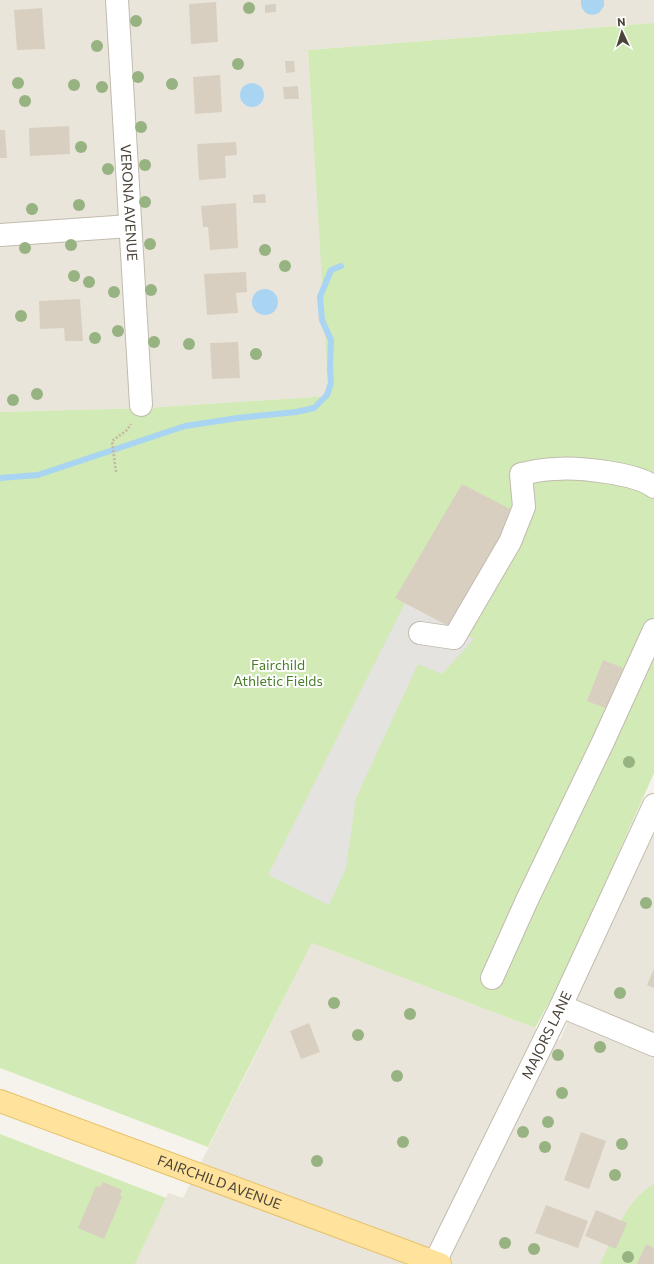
<svg xmlns="http://www.w3.org/2000/svg" width="654" height="1264" font-family="Commissioner,sans-serif">
	<style>
		.residential { fill: #eae5da }
		.green { fill: #d2eab5 }
		.parking { fill: #e5e3e0 }
		.water { fill: #a9d4f2 }
		.lines { fill: none; stroke-linecap: round; stroke-linejoin: round }
		.stream { stroke: #a9d4f2; stroke-width: 6 }
		.building { fill: #d8cfc1 }
		.minor-casing { stroke: #c2bbae; stroke-width: 24 }
		.major-casing { stroke: #e6c16a; stroke-width: 24 }
		.path { stroke: #c4b79f; stroke-width: 2.5; stroke-dasharray: 2 2; stroke-linecap: butt }
		.minor { stroke: #fff; stroke-width: 22 }
		.major { stroke: #ffe39c; stroke-width: 22 }
		.tree { fill: #97b381 }
		.labels { text-anchor: middle; stroke-width: 4; stroke-linejoin: round; paint-order: stroke }
		.street-label { font-size: 14px; fill: #4b4439; stroke: #fff }
		.park-label { font-size: 14px; fill: #4a7f2a; stroke: #fff }
	</style>
	<rect width="100%" height="100%" fill="#f6f3ec"/>
	<!-- residential -->
	<g class="residential">
		<path d="M0 0H654V23L308 50 330 396 146 408 0 412Z"/>
		<path d="M654 824V1264H135L168 1193 183 1198 312 943 535 1028 560 1040 606 932Z"/>
	</g>
	<!-- green -->
	<g class="green">
		<path d="M654 23V773L564 975 535 1028 312 943 208 1147 0 1068V412L146 408 329 396 308 50Z"/>
		<path d="M0 1134 166 1198 135 1264H0Z"/>
		<path d="M654 1184V1264H600C614 1236 626 1200 654 1184Z"/>
	</g>
	<!-- parking -->
	<path class="parking" d="M405 603 474 639 442 674 418 664 356 798 346 868 329 905 268 875Z"/>
	<!-- water -->
	<g class="water">
		<path d="M581 0H604V6L599 13C589 18 580 12 581 0Z"/>
		<circle cx="252" cy="95" r="12"/>
		<circle cx="265" cy="302" r="13"/>
	</g>
	<g class="lines">
		<!-- stream -->
		<path class="stream" d="M0 478 38 475 185 426 238 418 296 412 314 408 327 395 331 383 330 369 331 340 322 320 320 297 331 270 341 266"/>
	</g>
	<!-- building -->
	<g class="building">
		<path d="M216 2 218 42 191 44 189 4Z"/>
		<path d="M276 4V12L265 13V5Z"/>
		<path d="M42 8 45 49 17 50 14 10Z"/>
		<path d="M285 61H294L295 72 286 73Z"/>
		<path d="M220 75 222 112 195 114 193 77Z"/>
		<path d="M298 86 299 99H284L283 87Z"/>
		<path d="M69 126 70 154 30 156 29 128Z"/>
		<path d="M0 130H5L7 158H0Z"/>
		<path d="M236 142 237 155 225 156 226 178 199 180 197 144Z"/>
		<path d="M265 194 266 203H253V195Z"/>
		<path d="M236 203 238 248 210 250 208 227H203L201 206Z"/>
		<path d="M246 272 247 292 236 293 238 313 207 315 204 274Z"/>
		<path d="M80 299 83 341H65L64 328 40 329 39 301Z"/>
		<path d="M238 342 240 378 212 379 210 343Z"/>
		<path d="M462 484 516 512 454 629 395 598Z"/>
		<path d="M603 660 623 668 608 709 587 701Z"/>
		<path d="M654 969V988L647 985Z"/>
		<path d="M309 1023 320 1052 301 1059 290 1031Z"/>
		<path d="M581 1132 606 1141 589 1189 564 1180Z"/>
		<path d="M103 1182 122 1190 120 1195 122 1197 104 1239 78 1228 96 1186 100 1187Z"/>
		<path d="M546 1205 588 1221 578 1248 535 1233Z"/>
		<path d="M596 1210 627 1223 616 1249 585 1236Z"/>
		<path d="M646 1244 654 1248V1264H637Z"/>
	</g>
	<g class="lines">
		<!-- minor casing -->
		<g class="minor-casing">
			<g id="minor">
				<path id="s1" d="M117 0 141 405"/>
				<path d="M0 235 130 226"/>
				<path d="M420 633 454 638 510 542 524 507 521 474C532 472 543 469 555 469 577 467 637 473 654 487"/>
				<path d="M492 978 527 900 603 742 654 630"/>
				<path d="M561 1006 654 1045"/>
				<path id="s2" d="M434 1264 561 1006 654 805"/>
			</g>
		</g>
		<!-- major casing -->
		<g class="major-casing">
			<g id="major">
				<path id="s3" d="M0 1101 440 1264"/>
			</g>
		</g>
		<!-- path -->
		<path class="path" d="M116 472 112 441 127 430 131 424"/>
		<!-- minor -->
		<use href="#minor" class="minor"/>
		<!-- major -->
		<use href="#major" class="major"/>
	</g>
	<!-- trees -->
	<g class="tree">
		<circle cx="249" cy="8" r="6"/>
		<circle cx="136" cy="21" r="6"/>
		<circle cx="97" cy="46" r="6"/>
		<circle cx="238" cy="64" r="6"/>
		<circle cx="138" cy="77" r="6"/>
		<circle cx="18" cy="83" r="6"/>
		<circle cx="172" cy="84" r="6"/>
		<circle cx="74" cy="85" r="6"/>
		<circle cx="102" cy="87" r="6"/>
		<circle cx="25" cy="101" r="6"/>
		<circle cx="141" cy="127" r="6"/>
		<circle cx="81" cy="147" r="6"/>
		<circle cx="145" cy="165" r="6"/>
		<circle cx="108" cy="169" r="6"/>
		<circle cx="145" cy="202" r="6"/>
		<circle cx="79" cy="205" r="6"/>
		<circle cx="32" cy="209" r="6"/>
		<circle cx="150" cy="244" r="6"/>
		<circle cx="71" cy="245" r="6"/>
		<circle cx="25" cy="248" r="6"/>
		<circle cx="265" cy="250" r="6"/>
		<circle cx="285" cy="266" r="6"/>
		<circle cx="74" cy="276" r="6"/>
		<circle cx="89" cy="282" r="6"/>
		<circle cx="151" cy="290" r="6"/>
		<circle cx="114" cy="292" r="6"/>
		<circle cx="21" cy="316" r="6"/>
		<circle cx="118" cy="331" r="6"/>
		<circle cx="95" cy="338" r="6"/>
		<circle cx="154" cy="342" r="6"/>
		<circle cx="189" cy="344" r="6"/>
		<circle cx="256" cy="354" r="6"/>
		<circle cx="37" cy="394" r="6"/>
		<circle cx="13" cy="400" r="6"/>
		<circle cx="629" cy="762" r="6"/>
		<circle cx="646" cy="903" r="6"/>
		<circle cx="620" cy="993" r="6"/>
		<circle cx="334" cy="1003" r="6"/>
		<circle cx="410" cy="1014" r="6"/>
		<circle cx="358" cy="1035" r="6"/>
		<circle cx="600" cy="1047" r="6"/>
		<circle cx="558" cy="1055" r="6"/>
		<circle cx="397" cy="1076" r="6"/>
		<circle cx="562" cy="1093" r="6"/>
		<circle cx="548" cy="1122" r="6"/>
		<circle cx="523" cy="1132" r="6"/>
		<circle cx="403" cy="1142" r="6"/>
		<circle cx="622" cy="1144" r="6"/>
		<circle cx="545" cy="1147" r="6"/>
		<circle cx="317" cy="1161" r="6"/>
		<circle cx="615" cy="1175" r="6"/>
		<circle cx="505" cy="1243" r="6"/>
		<circle cx="534" cy="1249" r="6"/>
		<circle cx="628" cy="1257" r="6"/>
	</g>
	<g class="labels">
		<!-- street labels -->
		<g class="street-label">
			<text dy="5" stroke="none"><textPath href="#s1" startOffset="203">VERONA AVENUE</textPath></text>
			<text dy="5" stroke="none"><textPath href="#s2" startOffset="255">MAJORS LANE</textPath></text>
			<text dy="5" stroke="none"><textPath href="#s3" startOffset="234">FAIRCHILD AVENUE</textPath></text>
		</g>
		<!-- park labels -->
		<g class="park-label">
			<text x="278" y="670">Fairchild<tspan x="278" dy="16">Athletic Fields</tspan></text>
		</g>
	</g>
	<!-- north arrow -->
	<g transform="translate(622 32) rotate(356)" stroke="#ffffff" stroke-width="3" paint-order="stroke">
	<path d="M0-3L7 15L0 10L-7 15Z" fill="#4b4439"/>
	<text y="-6" font-size="11" font-weight="bold" text-anchor="middle" fill="#4b4439">N</text>
	</g>
</svg>
